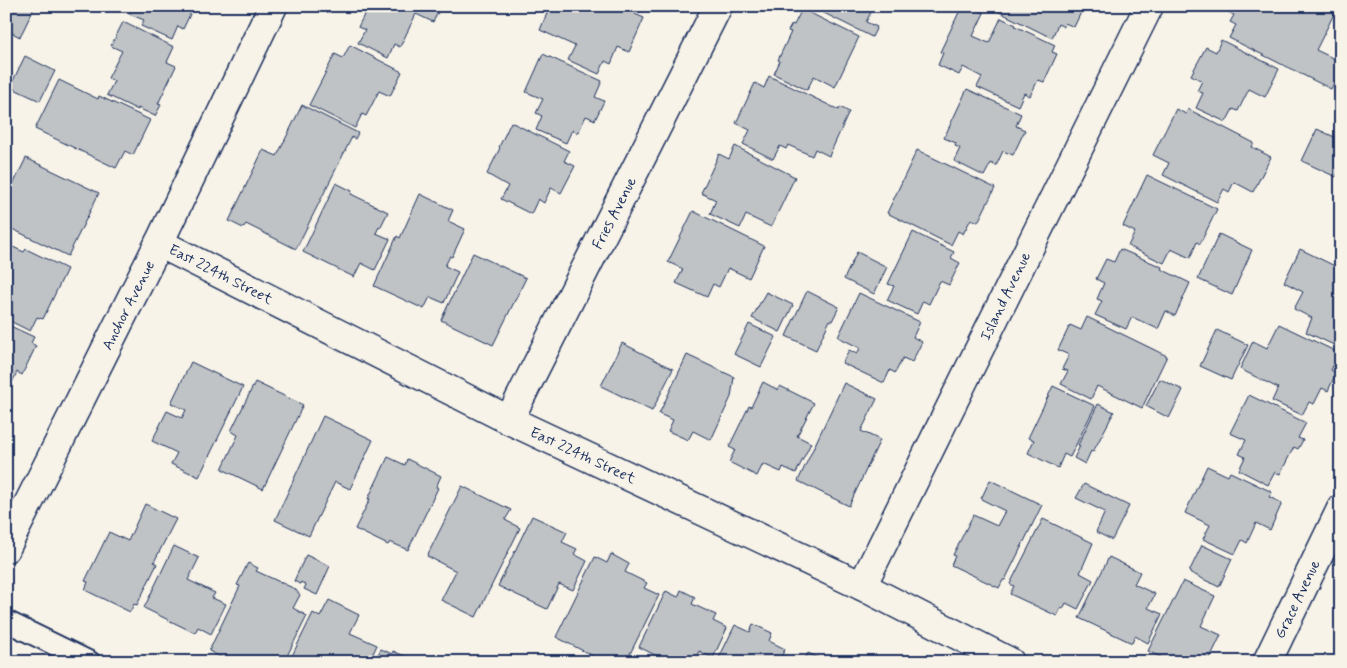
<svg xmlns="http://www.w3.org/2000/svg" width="1347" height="668" font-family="Mynerve,sans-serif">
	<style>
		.building { fill: #c0c3c5; stroke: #1b2f5e }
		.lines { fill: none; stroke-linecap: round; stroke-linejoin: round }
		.service-casing { stroke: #1b2f5e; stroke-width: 24 }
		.minor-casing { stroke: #1b2f5e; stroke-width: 31 }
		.service { stroke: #f7f3e8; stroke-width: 20 }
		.minor { stroke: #f7f3e8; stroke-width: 28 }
		.labels { text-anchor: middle; stroke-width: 4; stroke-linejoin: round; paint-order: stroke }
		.street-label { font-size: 15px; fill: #1b2f5e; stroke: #f7f3e8 }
	</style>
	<rect width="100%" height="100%" fill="#f7f3e8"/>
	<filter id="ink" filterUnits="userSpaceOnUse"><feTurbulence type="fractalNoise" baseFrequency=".02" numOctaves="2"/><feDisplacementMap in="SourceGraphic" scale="10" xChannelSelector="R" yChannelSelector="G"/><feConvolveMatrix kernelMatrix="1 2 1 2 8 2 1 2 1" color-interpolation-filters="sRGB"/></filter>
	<g filter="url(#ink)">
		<!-- building -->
		<g class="building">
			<path d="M6 6H30L34 8 20 37 6 30Z"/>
			<path d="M133 6H194L183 29 178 26 172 40 141 26 144 20 129 14Z"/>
			<path d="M359 6H441L433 22 416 14 400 47 394 44 388 58 358 43 365 30 358 27 366 11 358 7Z"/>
			<path d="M548 6H623L636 12 635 14 644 18 629 52 618 47 611 64 605 61 599 74 568 60 575 46 540 30 548 11 546 10Z"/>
			<path d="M810 6H874L866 22 877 27 872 37Z"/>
			<path d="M962 6H970L984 13 973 36 989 43 1001 18 1016 25 1015 26 1055 45 1052 52 1057 54 1044 82 1038 80 1030 96 1024 93 1018 106 977 87 982 77 963 67 959 75 938 65 943 53 940 52Z"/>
			<path d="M987 6H1084L1074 27 1065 23 1064 27 1058 24 1052 38Z"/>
			<path d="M1228 6H1322L1335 12 1316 50 1341 62V70L1331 89 1229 38 1236 25 1230 22 1234 15 1226 11Z"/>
			<path d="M802 9 859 37 835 87 814 76 807 90 774 74 780 61 778 60 791 32 788 31 792 24 794 25Z"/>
			<path d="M123 22 174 47 167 62 176 66 158 104 161 105 155 116 138 108V110L107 95 114 81 108 78 122 51 111 46Z"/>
			<path d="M1221 40 1279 69 1265 97 1249 89 1238 111 1233 109 1226 122 1196 108 1203 93 1197 91 1202 81 1191 75 1206 47 1216 52Z"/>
			<path d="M350 45 402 72 390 96 379 91 366 116 362 114 355 128 309 105 335 54 343 58Z"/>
			<path d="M543 54 602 81 595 97 604 101 595 120 586 116 578 133 572 130 566 143 536 130 542 116 536 113 543 99 526 92Z"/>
			<path d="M25 56 55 71 40 101 10 87Z"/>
			<path d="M769 76 839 110 840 107 849 112 829 156 815 149 812 156 788 145 786 149 780 146 773 159 743 144 750 130 736 123 755 83 764 88Z"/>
			<path d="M59 80 98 99 99 96 150 120 133 155 125 151 116 168 35 129Z"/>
			<path d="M967 89 1021 114 1016 126 1025 130 1013 155 1003 151 996 166 991 163 984 176 954 161 960 148 955 146 956 143 944 138Z"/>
			<path d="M302 105 358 133 355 139 352 137 296 249 246 224 243 228 229 221 263 150 277 156Z"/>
			<path d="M1176 109 1186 114 1188 109 1254 143 1252 147 1271 157 1253 192 1234 182 1229 192 1224 189 1217 202 1163 175 1169 163 1153 155Z"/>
			<path d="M511 122 569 151 564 161 575 166 561 193 551 188 544 203 538 199 531 214 501 199 508 186 487 174 500 148 499 147Z"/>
			<path d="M1317 129 1341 140V168L1336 177 1302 161Z"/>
			<path d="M735 146 795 177 771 227 746 215 740 228 710 214 716 200 701 193 719 154 729 159Z"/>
			<path d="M917 150 995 188 978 222 971 219 963 234 958 231 951 245 887 213Z"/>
			<path d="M26 158 99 193 68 256 6 226V199Z"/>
			<path d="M1147 175 1217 209 1200 244 1197 242 1190 258 1171 249 1164 263 1128 246 1135 232 1123 226Z"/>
			<path d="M336 183 352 191 351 194 388 212 380 228 379 227 376 233 390 239 375 270 361 263 354 277 303 252Z"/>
			<path d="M420 194 453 210 448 221 465 229 452 257 450 256 445 266 458 272 444 303 430 297 424 309 374 286 397 236 400 238Z"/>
			<path d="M693 211 764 246 749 278 728 268 719 287 713 284 707 297 676 283 683 269 668 262Z"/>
			<path d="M913 232 954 252 951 258 960 263 949 285 940 281 929 304 923 301 917 314 887 300 894 286 888 284Z"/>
			<path d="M1219 234 1252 250 1232 295 1198 279Z"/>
			<path d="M6 244 24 252 26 249 67 269 43 319 37 317 30 331 6 319Z"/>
			<path d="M1120 249 1162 267 1161 269 1190 283 1175 316 1166 311 1158 329 1132 317 1126 329 1095 315 1102 301 1097 299 1104 283 1096 279 1106 259 1114 262Z"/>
			<path d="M1300 249 1341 269V337L1336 346 1306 332 1312 318 1294 309 1303 292 1284 282Z"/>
			<path d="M857 252 887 267 874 294 844 279Z"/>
			<path d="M473 253 526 278 493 345 441 320Z"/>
			<path d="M807 291 839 307 832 321 830 320 816 350 786 336Z"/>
			<path d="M766 292 793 305 780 332 752 318Z"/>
			<path d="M859 293 920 322 913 337 922 342 912 362 903 358 895 373 890 370 884 383 842 363 849 350 857 354 860 348 838 337Z"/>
			<path d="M1087 317 1167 356 1142 408 1097 386 1091 399 1061 384 1068 371 1062 369 1069 355 1058 350 1070 325 1081 330Z"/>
			<path d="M6 324 34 337 31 343 36 346 22 375 17 372 9 389 6 388Z"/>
			<path d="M749 324 776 337 761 367 734 354Z"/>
			<path d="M1279 324 1339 353 1331 370 1336 373 1328 391 1322 388 1314 404 1309 402 1302 415 1272 401 1278 388 1240 369 1253 341 1267 348Z"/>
			<path d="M1217 330 1248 345 1231 380 1200 366Z"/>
			<path d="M622 343 673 369 652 411 601 386Z"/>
			<path d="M687 355 734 377 731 397 711 440 693 431 688 440 668 431 673 420 659 414Z"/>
			<path d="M191 362 243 387 199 477 171 464 177 453 152 441 167 411 182 418 186 410 171 403Z"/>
			<path d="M1160 379 1183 390 1169 418 1146 406Z"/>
			<path d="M255 382 303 405 263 489 222 469 238 435 231 431Z"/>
			<path d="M763 382 778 390 780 386 814 403 797 436 811 443 796 473 783 467 781 472 763 464 757 476 729 462 735 450 729 447 749 406 751 407Z"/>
			<path d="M844 383 877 399 861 431 880 440 849 506 798 481Z"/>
			<path d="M1053 386 1095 406 1070 457 1064 454 1058 468 1028 453 1034 440 1028 438Z"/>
			<path d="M1249 395 1306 423 1298 438 1303 440 1298 449 1294 447 1280 474 1275 472 1268 485 1239 470 1245 457 1239 454 1246 440 1230 433Z"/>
			<path d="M1098 404 1114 412 1093 452 1091 451 1085 464 1074 458 1080 446 1078 445Z"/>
			<path d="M323 416 373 440 350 489 335 482 309 536 275 520Z"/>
			<path d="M388 457 405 465 407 459 441 476 436 487 438 488 408 550 390 542 388 545 355 529 370 499H368Z"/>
			<path d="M1207 466 1228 476 1230 472 1272 492 1269 497 1282 503 1270 530 1256 523 1247 543 1242 540 1235 554 1203 539 1210 525 1185 513Z"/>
			<path d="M990 480 1042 505 1005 580H1003L999 588 951 565 955 556 953 555 973 515 997 526 1005 511 981 499Z"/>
			<path d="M1084 484 1129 506 1112 540 1096 532 1105 512 1076 498Z"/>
			<path d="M462 486 511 510 505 520 520 528 476 617 441 600 456 571 427 556Z"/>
			<path d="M145 504 176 519 154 562 157 564 137 605 134 604 130 612 85 590 88 582 85 581 109 532 128 541Z"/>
			<path d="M532 516 567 532 562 542 577 549 574 554 587 561 573 590 559 584 547 609 498 586Z"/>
			<path d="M1043 519 1093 543 1080 573 1093 580 1078 609 1066 603 1063 609 1061 608 1057 616 1010 594 1014 586 1010 584Z"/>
			<path d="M1202 545 1232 559 1219 587 1189 572Z"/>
			<path d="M174 546 199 558 188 580 215 593 212 598 226 604 211 634 198 627 195 633 144 608Z"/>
			<path d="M611 554 629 564 625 572 647 583 644 588 659 595 626 662H605L556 637 595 557 607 563Z"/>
			<path d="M306 555 330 566 317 595 304 589 306 585 301 582 300 584 294 581Z"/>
			<path d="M1109 557 1140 572 1134 584 1155 594 1148 608 1162 614 1148 643 1135 636 1132 643 1079 618Z"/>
			<path d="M248 563 258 568 256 571 295 589 300 595 293 608 307 616 284 662H230L209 651 240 586 237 585Z"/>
			<path d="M1183 581 1215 596 1201 626 1221 635 1208 662H1170L1148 651Z"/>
			<path d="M681 590 695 597 692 604 716 615 713 621 727 628 713 658 699 651 696 657 693 656 690 662H669L639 647 666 591 678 597Z"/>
			<path d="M329 600 359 615 350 633 377 645 369 662H289L313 613 320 617Z"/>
			<path d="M753 624 772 633 769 641 785 649 782 655 796 662H717L735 625 750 632Z"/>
			<path d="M381 649 392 654 393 651 409 658 408 662H374Z"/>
			<path d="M808 653 827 662H803Z"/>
			<path d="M435 655 448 662H431Z"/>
		</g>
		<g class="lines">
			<!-- service casing -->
			<g class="service-casing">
				<path id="service" d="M6 621 90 662"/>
			</g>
			<!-- minor casing -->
			<g class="minor-casing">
				<g id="minor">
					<path d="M159 243 509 420 862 586 1010 662"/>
					<path d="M509 420 718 6"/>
					<path d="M6 548 159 243 273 6"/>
					<path d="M862 586 1149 6"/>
					<path d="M1267 662 1341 509"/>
				</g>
			</g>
			<!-- service -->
			<use href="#service" class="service"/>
			<!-- minor -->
			<use href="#minor" class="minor"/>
		</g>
	</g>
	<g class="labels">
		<!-- street labels -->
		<g class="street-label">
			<text transform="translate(614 213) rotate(-63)" y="5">Fries Avenue</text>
			<text transform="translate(221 274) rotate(27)" y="5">East 224th Street</text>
			<text transform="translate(1005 296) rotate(-64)" y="5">Island Avenue</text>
			<text transform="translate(128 305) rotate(-63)" y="5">Anchor Avenue</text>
			<text transform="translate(583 455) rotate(25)" y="5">East 224th Street</text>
			<text transform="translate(1297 599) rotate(-64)" y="5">Grace Avenue</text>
		</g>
	</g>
	<!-- margin -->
	<rect width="1347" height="668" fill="none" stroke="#f7f3e8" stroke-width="25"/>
	<rect x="12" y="12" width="1322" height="643" fill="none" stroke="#1b2f5e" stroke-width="2" filter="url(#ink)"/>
</svg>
